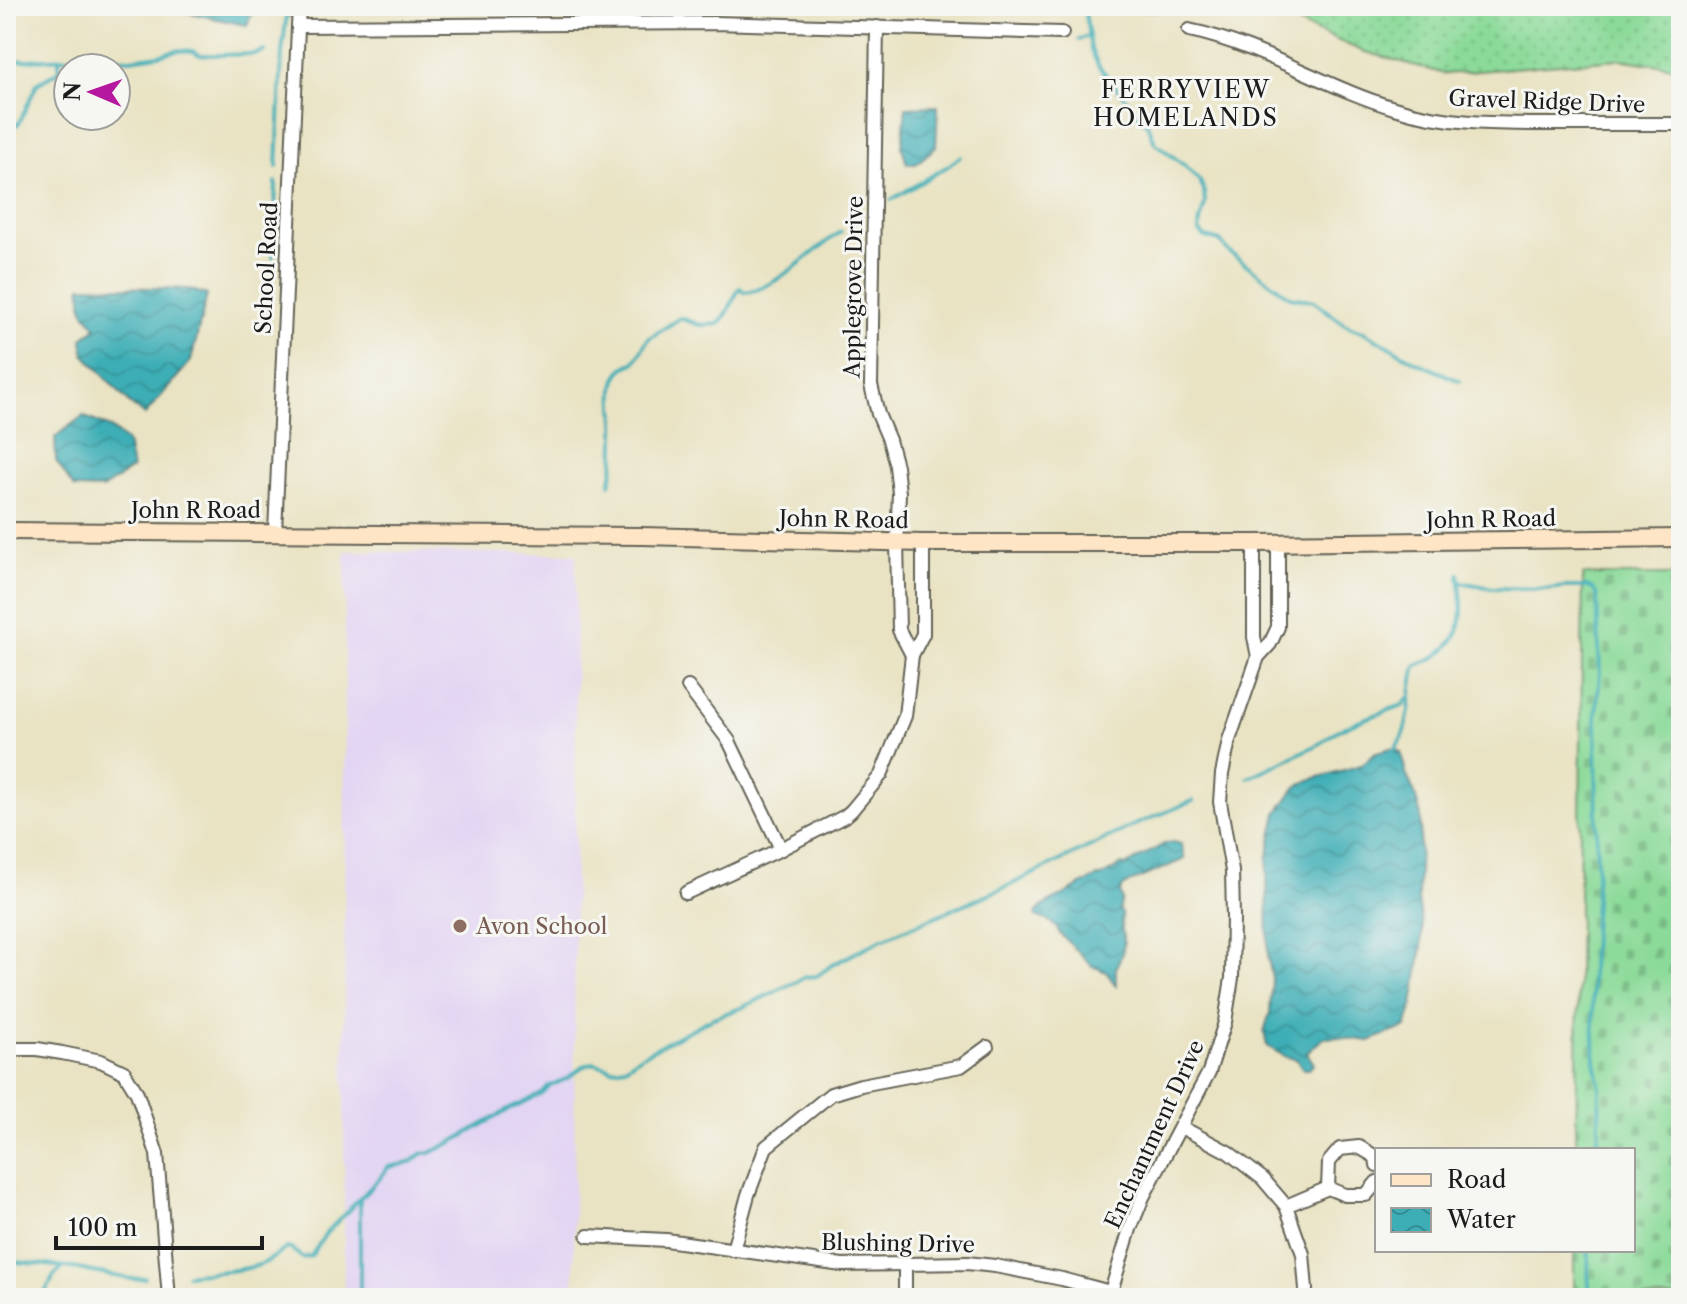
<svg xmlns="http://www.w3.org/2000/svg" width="1687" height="1304" font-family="'Libre Caslon Text',serif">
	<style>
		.built { fill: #e2d4f3 }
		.grass { fill: url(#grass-dots); stroke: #547b5a; stroke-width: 2 }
		.forest { fill: url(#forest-crowns); stroke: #466b4e; stroke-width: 2 }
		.cemetery { fill: url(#cemetery-stones); stroke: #547b5a; stroke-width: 2 }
		.water { fill: url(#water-waves); stroke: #2c6569; stroke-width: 2 }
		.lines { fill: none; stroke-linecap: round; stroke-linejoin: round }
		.stream { stroke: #3daeb6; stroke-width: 4 }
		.minor-casing { stroke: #646256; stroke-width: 16 }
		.secondary-casing { stroke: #646256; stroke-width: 20 }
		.minor { stroke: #fff; stroke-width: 12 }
		.secondary { stroke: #fde5c5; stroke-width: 16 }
		.education-dot { fill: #8d6e63; stroke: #f6f6f2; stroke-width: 3 }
		.labels { text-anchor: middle; stroke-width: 6; stroke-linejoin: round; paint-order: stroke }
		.street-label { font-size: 22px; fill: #1c1c1c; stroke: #f6f6f2 }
		.education-label { font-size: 22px; fill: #785e54; stroke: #f6f6f2; text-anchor: start }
		.neighbourhood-label { font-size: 24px; letter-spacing: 2px; fill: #1c1c1c; stroke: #f6f6f2 }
	</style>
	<defs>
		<pattern id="grass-dots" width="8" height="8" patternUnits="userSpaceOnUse" patternTransform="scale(2)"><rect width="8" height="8" fill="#8bda99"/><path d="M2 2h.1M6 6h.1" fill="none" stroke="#77ba83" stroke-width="1.8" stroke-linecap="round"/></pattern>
		<pattern id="forest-crowns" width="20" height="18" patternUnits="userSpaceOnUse" patternTransform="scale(2)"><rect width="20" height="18" fill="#70ba81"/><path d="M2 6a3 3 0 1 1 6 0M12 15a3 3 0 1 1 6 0" fill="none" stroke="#609f6f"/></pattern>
		<pattern id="cemetery-stones" width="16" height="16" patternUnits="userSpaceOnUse" patternTransform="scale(2)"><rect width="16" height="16" fill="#8bda99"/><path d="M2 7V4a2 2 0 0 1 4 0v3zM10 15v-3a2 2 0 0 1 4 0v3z" fill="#77ba83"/></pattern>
		<pattern id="water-waves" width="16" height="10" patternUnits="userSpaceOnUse" patternTransform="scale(2)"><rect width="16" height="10" fill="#3daeb6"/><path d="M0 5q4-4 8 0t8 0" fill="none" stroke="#328d93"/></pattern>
	</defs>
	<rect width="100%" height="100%" fill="#f6f6f2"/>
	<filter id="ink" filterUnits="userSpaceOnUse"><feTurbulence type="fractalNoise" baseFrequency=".0125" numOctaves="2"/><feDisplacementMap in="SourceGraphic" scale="16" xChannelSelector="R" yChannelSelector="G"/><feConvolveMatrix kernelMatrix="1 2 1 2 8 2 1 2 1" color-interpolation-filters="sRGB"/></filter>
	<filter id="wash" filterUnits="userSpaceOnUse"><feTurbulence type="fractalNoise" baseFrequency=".006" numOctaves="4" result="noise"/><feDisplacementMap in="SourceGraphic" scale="32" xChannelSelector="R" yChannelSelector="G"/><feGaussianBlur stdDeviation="1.8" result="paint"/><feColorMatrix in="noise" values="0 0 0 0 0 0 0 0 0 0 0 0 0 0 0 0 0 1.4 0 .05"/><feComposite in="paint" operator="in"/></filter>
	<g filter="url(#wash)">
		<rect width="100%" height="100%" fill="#e9e3c3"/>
		<!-- built -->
		<path class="built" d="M345 551 576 554 574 1298H344Z"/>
		<!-- grass -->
		<path class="grass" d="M1119 6H1681V68L1618 59 1445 74 1362 51 1266 9 1117 11Z"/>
		<!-- forest -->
		<path class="forest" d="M1001 6H1119L1117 11 1001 13Z"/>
		<!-- cemetery -->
		<path class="cemetery" d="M1583 575H1681V1298H1574V1250H1633V1150H1576Z"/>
		<!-- water -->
		<g class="water">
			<path d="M170 6H253L252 13 247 25C221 21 196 13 170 9Z"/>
			<path d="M938 106 936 147 916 164H907L902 147 906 107Z"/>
			<path d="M81 286 189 289 207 295 191 361 145 415 129 403 84 354 82 339 96 327 83 310Z"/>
			<path d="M83 416 111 428 127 442 132 469 102 489 74 488 56 461 55 437Z"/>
			<path d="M1390 748 1401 752 1406 774 1414 791 1421 816 1418 899 1422 925V947L1413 1005 1406 1027 1369 1041 1338 1037 1323 1038 1307 1053 1314 1064 1309 1069H1303L1296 1059 1286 1057 1267 1046 1264 1032 1270 1012 1272 979 1268 957 1267 871 1268 855 1277 813 1295 788 1309 780 1361 765 1374 754Z"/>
			<path d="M1174 842 1181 844 1185 859 1131 882 1124 886 1120 892 1122 900 1119 910 1122 913 1121 923 1124 943 1122 955 1116 967V986L1106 972 1092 966 1060 934 1056 927 1049 921 1036 916V913C1044 902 1055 901 1065 894 1075 888 1086 883 1096 877H1101L1121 865 1125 866 1166 843Z"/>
		</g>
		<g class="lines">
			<!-- stream -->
			<g class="stream">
				<path d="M1084 6 1091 49 1098 65 1149 127 1155 143 1184 165 1200 181 1204 191 1205 204 1200 221 1199 230 1205 237 1220 241 1228 251 1290 297 1314 301 1344 324 1364 332 1418 363 1460 381"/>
				<path d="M1079 40 1089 35"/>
				<path d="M6 61 91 57 130 59 159 55 177 50 193 51 200 55H220L254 54 265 51"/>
				<path d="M6 131 19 123 37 84 61 70 59 67V58"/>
				<path d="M277 167 282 52 288 6"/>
				<path d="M891 200 948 166 960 157"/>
				<path d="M273 257 276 182"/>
				<path d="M610 484C615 467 615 449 615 432 617 410 603 372 634 363L648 339 680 318 700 325 719 324C731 311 731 301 740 288L744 292C775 291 813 249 841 232"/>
				<path d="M1460 582 1492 588 1549 589 1565 587H1589L1593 589 1597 595 1600 674 1596 714 1597 868 1591 969 1595 1061 1600 1088 1598 1150"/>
				<path d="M1392 752C1413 730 1408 694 1416 666 1423 662 1431 660 1438 655 1469 632 1462 607 1459 574"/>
				<path d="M1248 778 1319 744 1335 732 1356 722 1403 705 1408 698"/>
				<path d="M1589 1250 1588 1272 1590 1298"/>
				<path d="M6 1261 67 1267 131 1279 145 1278"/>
				<path d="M187 1275C211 1271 235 1273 259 1265 270 1262 277 1254 287 1248L291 1249 303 1258 311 1256 327 1232 381 1177 388 1167 410 1163 423 1153H430L451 1143 508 1110 541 1094 549 1086 566 1079 584 1066 593 1063 613 1069 625 1067 641 1056 713 1018 741 1008 806 977 817 976 832 965 882 939 1008 886 1132 826 1193 801"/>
				<path d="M42 1298 54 1276 63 1267"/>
				<path d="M360 1298V1199"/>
			</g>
		</g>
	</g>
	<g filter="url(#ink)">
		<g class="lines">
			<!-- minor casing -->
			<g class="minor-casing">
				<g id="minor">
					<path d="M298 26 716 23 1062 33"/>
					<path d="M877 27 871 385 878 414 889 440 896 466 899 493 897 542 899 630 912 655"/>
					<path d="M1189 30C1261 45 1324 87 1394 108 1448 125 1503 124 1558 124 1599 124 1640 124 1681 124"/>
					<path d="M275 532 299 6"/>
					<path d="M1254 543V637L1258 657"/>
					<path d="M688 687 729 741 781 849"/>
					<path d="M686 893 781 849 845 816 851 811 881 775 905 716 912 655 923 634V543"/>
					<path d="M6 1049H37L62 1053 101 1061 124 1072 137 1093 157 1154 169 1298"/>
					<path d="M1181 1127 1228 1152 1263 1179 1286 1206 1303 1254 1306 1289 1305 1298"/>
					<path d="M1328 1188 1329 1162 1340 1149 1359 1147 1376 1157 1377 1165"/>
					<path d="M1286 1206 1328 1188 1345 1195H1366L1377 1182"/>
					<path d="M588 1236 666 1240 842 1265 967 1263 995 1266 1062 1279 1110 1292"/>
					<path d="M733 1250 748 1195 766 1147 831 1094 861 1085 961 1066 987 1047"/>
					<path d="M905 1265V1298"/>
					<path d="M1109 1298 1130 1229 1143 1197 1209 1072 1225 1022 1232 978 1233 917 1232 871 1220 802 1222 774 1229 740 1258 657 1270 644 1278 627V543"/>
				</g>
			</g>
			<!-- secondary casing -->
			<g class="secondary-casing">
				<path id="secondary" d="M6 531 642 536 923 543H1254L1681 538"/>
			</g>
			<!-- minor -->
			<use href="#minor" class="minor"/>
			<!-- secondary -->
			<use href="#secondary" class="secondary"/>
		</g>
	</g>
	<!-- markers -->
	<circle class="education-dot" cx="460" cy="926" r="8"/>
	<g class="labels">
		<!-- street labels -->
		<g class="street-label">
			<text transform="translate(1547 101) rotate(2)" y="8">Gravel Ridge Drive</text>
			<text transform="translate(266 268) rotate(-87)" y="8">School Road</text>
			<text transform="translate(853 287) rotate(-89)" y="8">Applegrove Drive</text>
			<text x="196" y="518">John R Road</text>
			<text transform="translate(844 519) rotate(1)" y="8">John R Road</text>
			<text transform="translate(1491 519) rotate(-1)" y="8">John R Road</text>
			<text transform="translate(1154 1134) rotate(-65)" y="8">Enchantment Drive</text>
			<text transform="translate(898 1243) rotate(1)" y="8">Blushing Drive</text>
		</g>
		<!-- education labels -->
		<g class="education-label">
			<text x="476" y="934">Avon School</text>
		</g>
		<!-- neighbourhood labels -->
		<g class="neighbourhood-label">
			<text x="1186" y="98">FERRYVIEW<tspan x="1186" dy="28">HOMELANDS</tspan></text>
		</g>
	</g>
	<!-- margin -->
	<rect width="1687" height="1304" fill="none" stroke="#f6f6f2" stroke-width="32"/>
	<!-- legend -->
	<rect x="1375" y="1148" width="260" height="104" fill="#f6f6f2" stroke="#9f9f9c" stroke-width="2"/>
	<rect x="1391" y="1174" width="40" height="12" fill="#fde5c5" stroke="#9f9f9c" stroke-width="2"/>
	<text x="1447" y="1188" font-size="24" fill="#1c1c1c">Road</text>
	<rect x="1391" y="1208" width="40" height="24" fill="url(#water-waves)" stroke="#9f9f9c" stroke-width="2"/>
	<text x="1447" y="1228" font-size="24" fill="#1c1c1c">Water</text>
	<!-- north arrow -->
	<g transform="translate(92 92) rotate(272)"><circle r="38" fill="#f6f6f2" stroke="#9f9f9c" stroke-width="2"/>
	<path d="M0-6L14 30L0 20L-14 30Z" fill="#b5179e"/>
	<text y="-12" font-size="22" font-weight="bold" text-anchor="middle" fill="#1c1c1c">N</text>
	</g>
	<!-- scale -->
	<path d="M56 1236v12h206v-12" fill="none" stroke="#1c1c1c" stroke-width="4"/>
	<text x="68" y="1236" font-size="24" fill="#1c1c1c" stroke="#f6f6f2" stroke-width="6" paint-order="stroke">100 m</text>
</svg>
